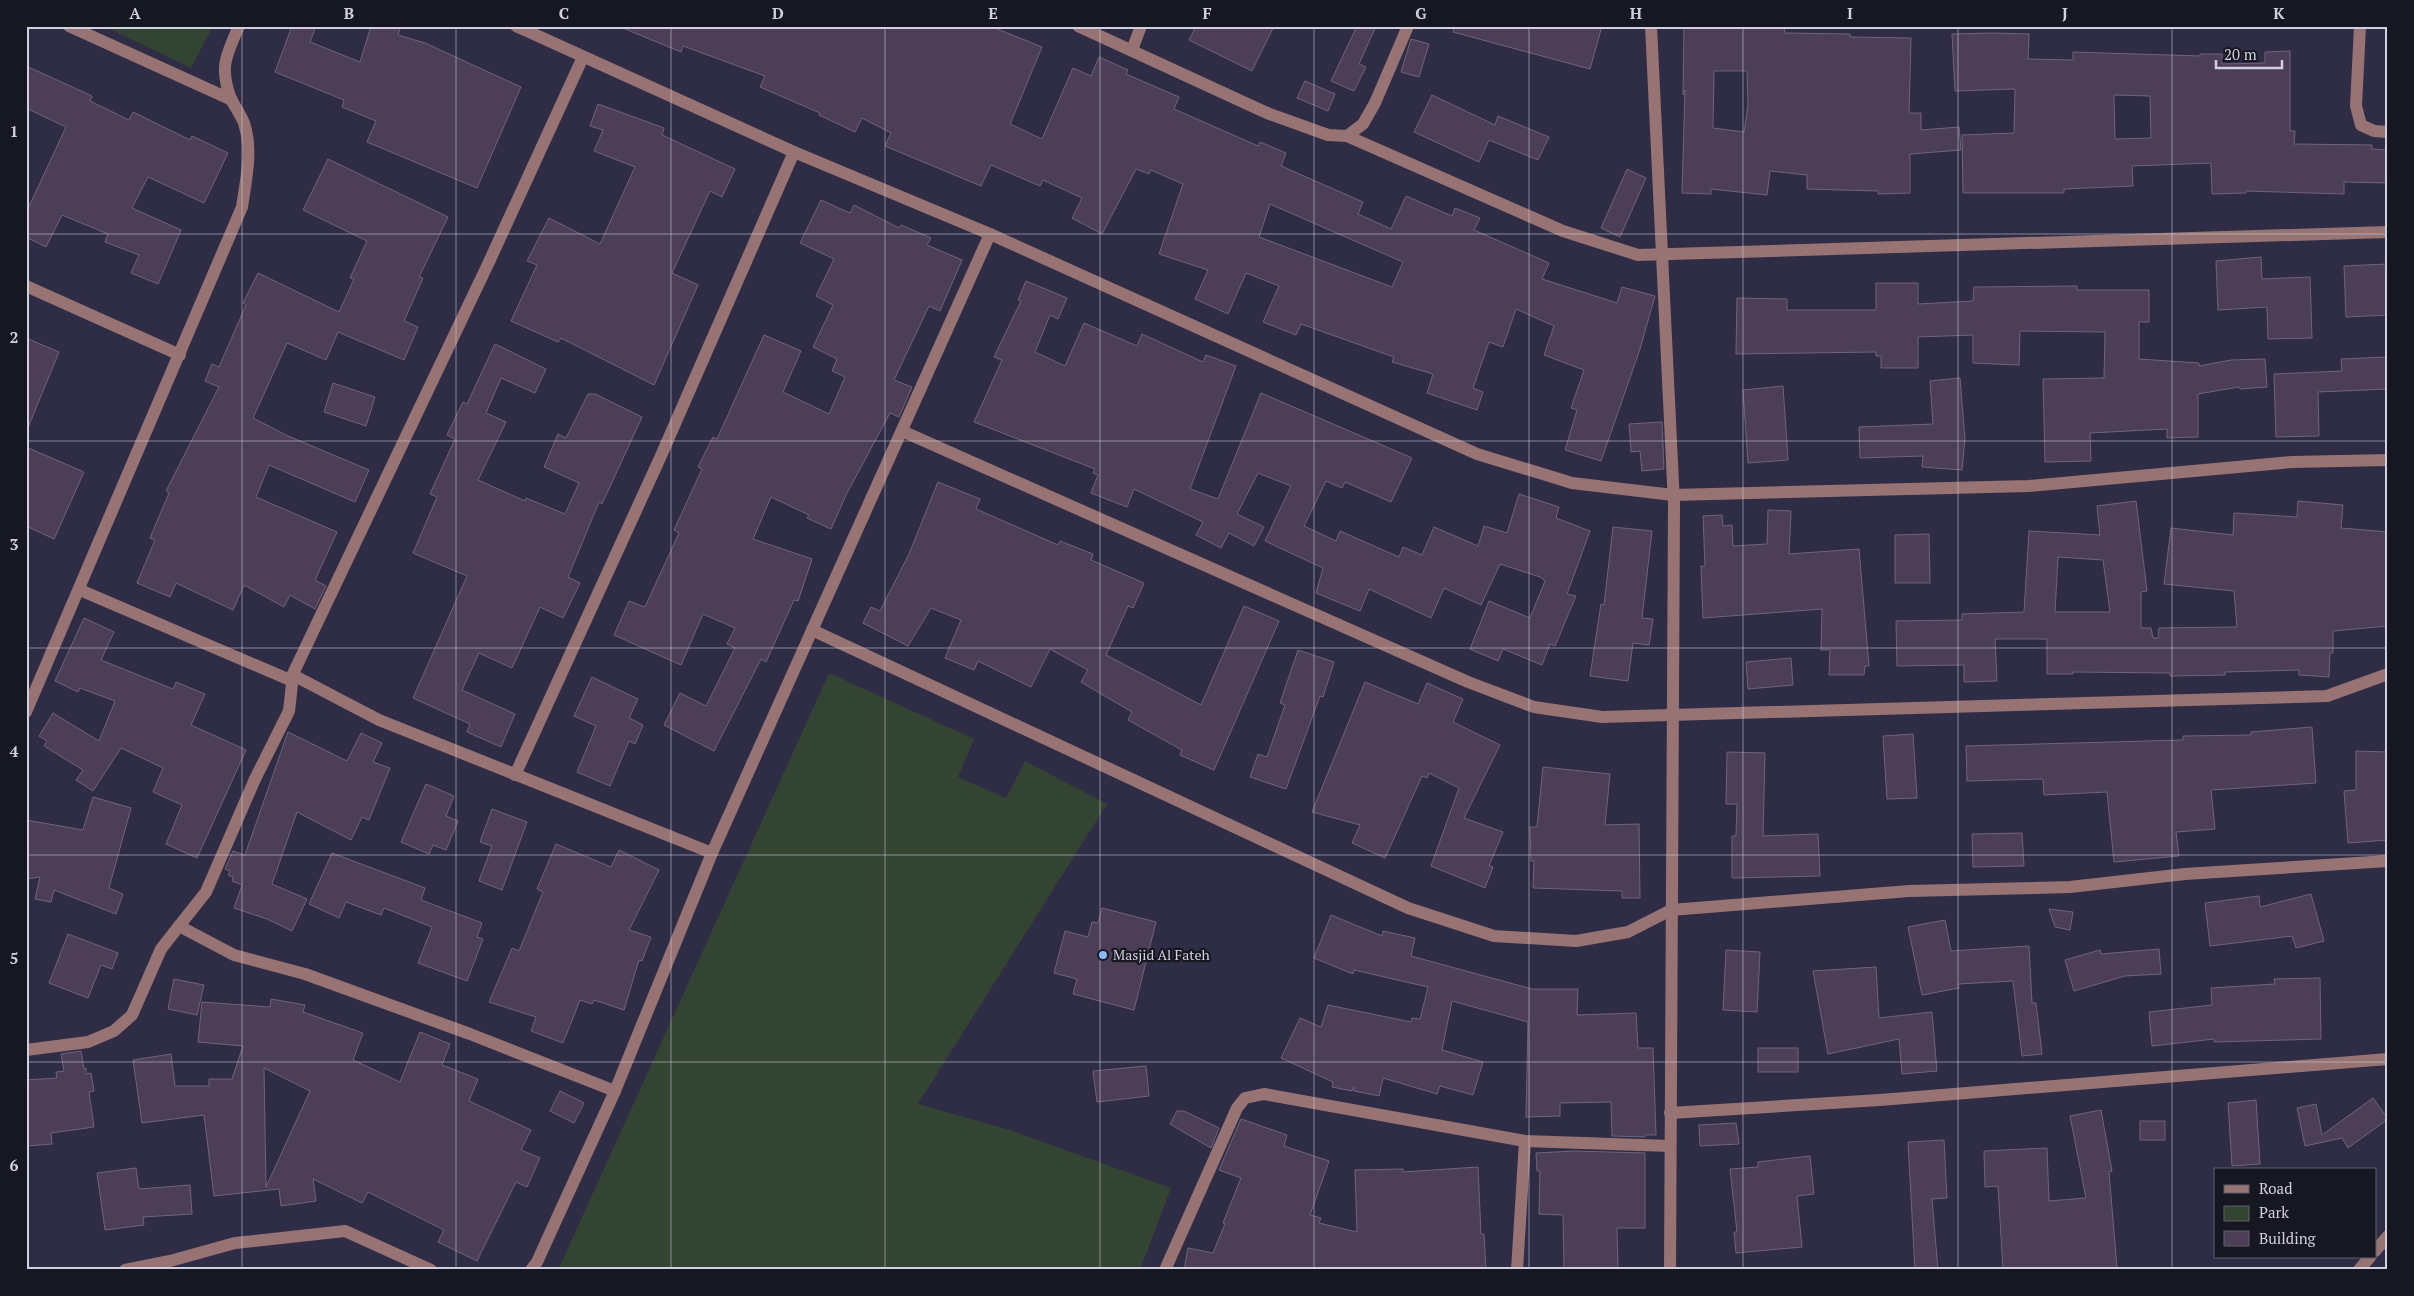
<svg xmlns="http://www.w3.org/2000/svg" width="2414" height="1296" font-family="'PT Serif',serif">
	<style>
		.green { fill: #334432 }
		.building { fill: #4b3e56; stroke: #71637d; fill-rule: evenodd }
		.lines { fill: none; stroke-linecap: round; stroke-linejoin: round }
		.minor { stroke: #987374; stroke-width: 12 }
		.grid { fill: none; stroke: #d1d0e0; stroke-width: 1; stroke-opacity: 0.55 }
		.poi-dot { fill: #88bafc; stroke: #171721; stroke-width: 2 }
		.labels { text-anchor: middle; stroke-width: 4.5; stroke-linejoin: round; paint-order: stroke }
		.poi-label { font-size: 14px; fill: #d1d0e0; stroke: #171721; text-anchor: start }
		.neatline { fill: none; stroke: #d1d0e0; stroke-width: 2 }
		.grid-label { font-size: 16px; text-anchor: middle; font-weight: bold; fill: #d1d0e0 }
	</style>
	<rect width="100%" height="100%" fill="#2f2d45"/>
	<!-- green -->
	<g class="green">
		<path d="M104 26H213L191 68Z"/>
		<path d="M829 673 974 739 958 777 1006 798 1025 761 1107 804 918 1104 1010 1130 1171 1188 1140 1270H558Z"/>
	</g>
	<!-- building -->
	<g class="building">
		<path d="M292 26H316L310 42 360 62 371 26H401L398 35 425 43 521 87 477 188 367 142 376 121 342 107 344 100 275 72Z"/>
		<path d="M618 26H990L1042 47 1010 124 1042 139 1073 68 1091 76 1099 57 1128 70 1126 74 1179 97 1174 109 1258 146 1260 142 1286 153 1281 166 1363 202 1358 214 1391 229 1406 196 1452 216 1455 208 1480 218 1474 230 1549 263 1542 279 1617 303 1622 287 1655 296 1640 349 1601 461 1565 450 1577 410 1571 408 1584 370 1544 355 1554 326 1516 309 1503 347 1489 342 1473 388 1483 392 1477 410 1427 393 1433 374 1392 362 1394 357 1301 324 1296 335 1263 322 1279 286 1246 273 1228 314 1195 299 1208 270 1159 254 1183 184 1151 170 1149 174 1136 169 1102 234 1072 218 1082 198 1043 180 1040 186 991 165 981 186 885 146 891 133 862 118 855 132 819 115 820 113 760 87 765 76 683 46 681 52ZM1270 204 1403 262 1392 287 1259 237Z"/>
		<path d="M1196 26H1274L1252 71 1189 40Z"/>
		<path d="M1357 26H1376L1359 64 1366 67 1354 91 1331 81Z"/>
		<path d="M1454 26H1602L1590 69 1453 32Z"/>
		<path d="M1684 26H1784L1785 33 1850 34V37L1911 38 1909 113H1921V130L1959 127 1961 150 1910 154V193L1878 194V191L1807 189V175L1770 171 1767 195 1711 189V194L1682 193 1685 90 1683 95ZM1714 71H1747L1748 105 1744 132 1713 128Z"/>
		<path d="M1991 33 2029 34 2028 59 2073 60V52L2200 56V54H2222V64L2265 63V52L2290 51V131H2295L2294 144 2372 145V149L2388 150V183L2344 182V194L2246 191V193L2212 194 2211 163 2132 166 2133 186 2064 189V193H1963L1962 135 2014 133 2015 89 1955 91 1952 34ZM2114 95 2150 96 2151 138 2115 139Z"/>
		<path d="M1411 39 1429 44 1419 77 1401 72Z"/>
		<path d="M26 66 92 96 90 101 129 120 133 112 190 140 192 136 228 153 204 203 148 177 132 208 181 230 158 284 131 273 139 255 105 242 108 234 62 215 46 247 26 237V213L66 127 26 108Z"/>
		<path d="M1305 81 1335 94 1328 111 1297 98Z"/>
		<path d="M1432 95 1495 125 1498 116 1549 137 1538 160 1489 140 1479 162 1414 132Z"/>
		<path d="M598 104 664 128 662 135 735 169 722 197 710 191 672 273 698 285 654 385 561 338 558 342 511 321 537 265 527 261 549 218 600 244 635 167 594 151 603 130 590 126Z"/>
		<path d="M328 159 448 217 419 277 423 278 404 321 418 327 404 360 338 332 326 360 287 343 253 418 288 436 369 470 355 502 269 465 256 497 337 532 315 580 326 586 315 609 290 595 284 607 244 585 233 610 176 583 170 597 137 583 155 540 150 538 169 493 166 491 219 387 205 381 212 364 219 367 246 305 243 303 258 273 339 312 354 279 350 278 367 241 303 210Z"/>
		<path d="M1627 169 1646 178 1620 237 1601 228Z"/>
		<path d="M821 200 850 213 854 205 899 228 901 225 931 238 927 245 962 260 940 311 929 306 894 380 912 387 899 417 890 413 846 495 831 529 807 518 809 515 771 497 753 539 812 559 798 601 794 600 766 662 761 659 714 751 664 725 680 693 706 706 735 648 727 644 735 628 703 614 681 665 614 635 629 601 645 607 679 533 674 530 702 469 698 467 713 437 717 439 764 335 801 351 783 392 829 414 845 377 832 371 837 359 813 347 833 305 816 296 834 259 800 243Z"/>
		<path d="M2261 257 2262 279 2310 277 2312 338 2268 339 2267 307 2218 310 2216 261Z"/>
		<path d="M2386 264 2388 315 2346 317 2344 266Z"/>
		<path d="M1026 281 1067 298 1058 319 1050 315 1035 352 1065 366 1084 323 1137 346 1142 334 1203 362 1206 355 1236 366 1190 489 1218 499 1261 393 1412 458 1391 502 1345 482 1342 488 1326 481 1304 526 1336 541 1340 531 1399 557 1403 547 1422 555 1434 527 1478 546 1484 526 1507 533 1519 494 1559 507 1556 518 1590 531 1567 594 1576 596 1555 646 1550 644 1542 665 1503 649 1498 661 1470 649 1489 601 1530 618 1545 581 1540 577 1500 564 1481 605 1444 588 1431 618 1369 589 1360 611 1316 593 1323 568 1265 541 1291 486 1258 473 1237 514 1264 527 1254 546 1229 533 1221 548 1196 535 1203 522 1134 489 1127 507 1091 493 1098 475 1093 473 1095 469 974 422 1002 360 994 357 1021 301 1018 300Z"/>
		<path d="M1876 283H1918V304L1973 301 1974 287 2077 286V290H2149V322H2139V359L2199 363V366L2231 360 2265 359 2267 387 2240 389 2239 387 2198 394V437L2167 438V429L2090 433 2091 461 2045 462 2043 379 2104 378 2105 332 2020 331 2019 365 1973 363V335L1918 337V368H1881V356H1876V352L1736 354 1737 298 1787 299V310H1876Z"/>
		<path d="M26 338 59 352 27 430H26Z"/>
		<path d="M495 344 546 369 535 393 501 378 486 413 506 422 478 480 525 501 526 498 565 514 579 483 544 467 558 434 566 438 588 394H595L642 417 602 504 599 502 568 577 580 583 563 618 540 607 512 668 479 653 462 690 515 714 501 747 467 732 470 724 413 698 467 576 413 553 437 497 430 494 455 439 447 435 463 402 467 404Z"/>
		<path d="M2388 357V389L2318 392 2319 436 2276 437 2274 374 2342 371 2341 359Z"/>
		<path d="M1960 378 1965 439 1962 470 1922 467 1923 456 1860 458 1859 427 1933 424 1930 381Z"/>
		<path d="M333 383 375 397 366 426 324 412Z"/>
		<path d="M1783 386 1788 460 1748 463 1743 390Z"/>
		<path d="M1662 422 1664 469 1642 471 1640 451 1631 452 1629 424Z"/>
		<path d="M26 447 84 472 54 539 26 526Z"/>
		<path d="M938 482 980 499 976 509 1058 545 1060 541 1093 554 1091 560 1144 583 1133 608 1128 606 1106 655 1201 705 1244 606 1279 621 1214 770 1180 755 1182 750 1128 720 1132 712 1081 682 1088 670 1050 649 1031 687 978 661 974 670 945 658 961 620 931 608 908 646 863 623 871 607 880 611 909 554Z"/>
		<path d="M2136 501 2147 591 2141 592V628H2151L2153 638H2158L2159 628 2237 627 2234 591 2164 584 2171 528 2233 535 2234 513 2297 517 2298 501 2343 505 2341 528 2388 532V626L2333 631V653H2330L2329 677 2299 675V670L2225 672V675L2170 676V673L2073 672V674H2047V639H1995L1997 681 1964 682V665L1897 666 1896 621 1962 620V614L2024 612 2029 531 2100 535 2097 506ZM2058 557 2103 560 2110 612H2055Z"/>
		<path d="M1768 510 1791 511 1789 554 1859 549 1869 666H1865L1864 675H1829L1830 650H1821L1822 609 1703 618 1701 566H1705L1703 516 1722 515 1723 526 1732 525 1733 546 1767 544Z"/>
		<path d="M1613 527 1652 531 1642 618 1653 619 1649 645 1633 643 1628 681 1590 676 1601 604 1604 605Z"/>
		<path d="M1929 534 1930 583H1895V535Z"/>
		<path d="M84 618 114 632 101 660 173 689 176 682 205 694 191 725 246 750 197 858 166 844 182 805 153 792 163 768 121 748 93 791 76 780 83 770 44 746 47 741 39 736 53 713 99 741 115 701 80 688 78 692 55 681Z"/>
		<path d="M1298 650 1334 662 1323 697 1320 696 1286 789 1250 777 1258 754 1267 757 1285 705 1280 703Z"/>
		<path d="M1791 658 1793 685 1748 689 1746 662Z"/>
		<path d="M592 677 638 699 629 718 643 725 635 744 629 741 610 786 577 772 596 726 574 716Z"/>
		<path d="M1365 682 1418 704 1427 683 1463 699 1453 722 1500 745 1464 818 1503 832 1489 866 1493 867 1485 888 1431 866 1459 788 1429 773 1427 778 1422 776 1385 858 1352 843 1360 825 1312 812Z"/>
		<path d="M2312 727 2316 783 2211 790 2215 829 2176 832 2179 856 2114 862 2107 792 2044 795 2043 779 1967 781 1966 746 2183 740V736L2251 735V732Z"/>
		<path d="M288 732 347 761 361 733 382 743 373 762 390 768 369 820 362 817 351 840 297 812 272 884 307 899 292 931 267 919 234 908 242 885 232 881 233 877 228 875 230 871 225 869 233 851 245 855Z"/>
		<path d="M1913 734 1917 798 1887 799 1883 736Z"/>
		<path d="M2356 751 2388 752V840L2348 843 2344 791 2356 790Z"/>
		<path d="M1727 752 1765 753 1763 836 1818 834 1820 876 1732 878V836H1736L1737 804H1726Z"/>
		<path d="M1543 767 1610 774 1605 825 1639 824 1640 898H1622V891L1533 888 1534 861H1531L1530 827H1537Z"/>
		<path d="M426 784 454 796 446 816 458 821 446 850 433 845 429 854 401 842Z"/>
		<path d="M93 797 131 808 109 888 123 894 116 914 54 890 51 902 35 899 40 877 26 879V820L83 830Z"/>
		<path d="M492 809 527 822 502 890 479 881 492 846 480 842Z"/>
		<path d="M2022 833 2024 866 1973 867 1972 834Z"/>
		<path d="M556 844 611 867 619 850 659 870 629 930 651 937 642 961 639 960 624 1010 594 1000 592 1004 580 1000 563 1043 531 1031 536 1017 489 1002 512 948 519 951 543 892 537 889Z"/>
		<path d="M332 853 425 888 421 900 482 923 477 937 483 939 467 981 418 963 432 927 384 908 381 915 346 902 339 918 309 904Z"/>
		<path d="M2311 894 2324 941 2296 948 2292 936 2210 946 2205 903 2259 896 2260 907Z"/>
		<path d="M1102 908 1156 922 1134 1010 1073 994 1077 979 1054 973 1065 931 1088 937 1092 922 1098 923Z"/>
		<path d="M2049 909 2073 912 2070 930 2055 927Z"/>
		<path d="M1331 915 1382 936 1383 931 1415 938 1411 956 1532 989H1578L1577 1015 1636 1013 1638 1048H1653L1656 1135H1645V1137L1612 1136 1611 1102 1560 1103V1116L1526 1117 1528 1022 1452 1001 1442 1050 1483 1062 1473 1095 1440 1086 1437 1094 1383 1078 1379 1096 1354 1091V1087L1352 1091 1332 1087 1333 1082 1281 1058 1300 1018 1321 1027 1328 1005 1411 1022 1412 1018 1420 1019 1428 987 1354 970 1353 974 1314 958Z"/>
		<path d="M1945 920 1951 951 2029 946 2032 1003H2036L2042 1054 2022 1056 2013 981 1958 984 1959 988 1922 995 1908 927Z"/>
		<path d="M68 934 118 953 112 969 101 965 88 998 49 983Z"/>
		<path d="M2159 949 2161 974 2125 976 2074 991 2065 960 2100 950 2101 954Z"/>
		<path d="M1726 950 1760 952 1757 1012 1723 1010Z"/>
		<path d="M1876 967 1879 1018 1932 1012 1937 1071 1902 1074 1899 1039 1828 1054 1813 971Z"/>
		<path d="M2320 978 2321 1039 2214 1042V1039L2152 1046 2149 1012 2212 1005 2211 988 2275 984 2274 979Z"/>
		<path d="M174 979 204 985 197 1015 168 1009Z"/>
		<path d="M271 999 305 1005 303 1012 363 1033 353 1060 400 1082 420 1032 450 1044 442 1065 478 1079 469 1101 531 1130 521 1150 540 1158 527 1187 516 1182 477 1261 438 1242 444 1230 368 1192 362 1203 313 1179 316 1201 281 1206 279 1189 214 1196 204 1115 142 1123 133 1060 171 1054 175 1086H209V1079H232L243 1046 198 1042 202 1002 270 1007ZM264 1068 310 1091 266 1187Z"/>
		<rect x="1758" y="1048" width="40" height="24"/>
		<path d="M81 1051 84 1069 86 1068V1074L91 1073 94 1091 89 1092 94 1127 51 1133 52 1144 26 1146V1080L57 1078 56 1072 64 1071 61 1054Z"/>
		<path d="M1146 1066 1149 1096 1097 1102 1093 1071Z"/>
		<path d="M560 1091 584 1103 574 1123 550 1111Z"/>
		<path d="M2373 1098 2388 1119 2348 1148 2342 1138 2305 1146 2297 1108 2316 1104 2322 1135Z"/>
		<path d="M2256 1100 2260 1164 2232 1166 2228 1103Z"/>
		<path d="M2101 1110 2112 1171 2109 1172 2117 1268 2003 1270 1998 1186 1985 1187 1984 1151 2047 1148 2049 1201 2086 1198 2070 1116Z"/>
		<path d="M1177 1111H1184L1219 1128 1211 1148 1170 1124Z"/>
		<path d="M1241 1119 1287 1135 1284 1146 1329 1161 1310 1215 1321 1218 1319 1223 1357 1232 1355 1170 1403 1169V1172L1478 1167 1481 1234H1484L1486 1269 1184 1270 1188 1248 1213 1253 1225 1224 1223 1223 1241 1178 1219 1170Z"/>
		<rect x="2140" y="1121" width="25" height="19"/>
		<path d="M1736 1123 1739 1144 1700 1146 1699 1125Z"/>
		<path d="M1944 1140 1947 1198 1932 1199 1938 1270H1915L1908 1142Z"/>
		<path d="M1574 1151 1645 1153V1228H1617L1618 1270H1564L1563 1215 1539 1214 1540 1171H1537L1536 1153Z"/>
		<path d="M1810 1156 1814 1194 1797 1196 1802 1247 1736 1253 1734 1232H1737L1730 1169 1758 1167V1162Z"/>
		<path d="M136 1168 139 1189 190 1185 192 1214 143 1217 144 1225 105 1230 97 1173Z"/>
	</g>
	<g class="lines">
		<!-- minor -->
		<g class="minor">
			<path d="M69 26 232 100"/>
			<path d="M516 26 794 152 990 234 1477 454 1572 483 1673 495 2029 486 2292 462 2388 460"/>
			<path d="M1078 26 1267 113 1328 135 1347 136 1363 124 1375 103 1408 26"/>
			<path d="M1651 26 1674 504 1670 1270"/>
			<path d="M2360 26 2356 106 2361 125 2374 131 2388 132"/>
			<path d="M1132 50 1141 26"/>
			<path d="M1347 136 1563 231 1638 255 2388 232"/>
			<path d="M26 286 180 355"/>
			<path d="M902 431 1468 682 1534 707 1602 717 2327 696 2388 674"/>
			<path d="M80 590 290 680 293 675 379 720 712 853"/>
			<path d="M812 630 1408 908 1494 936 1576 941 1628 932 1671 910 1909 891 2070 887 2185 874 2388 861"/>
			<path d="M290 680 489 262 583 57"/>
			<path d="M26 712 242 207C246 180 253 150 244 123 241 115 235 107 231 99 219 67 226 56 239 26"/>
			<path d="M515 775 660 458 794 152"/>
			<path d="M179 926 206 892 255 779 289 711 293 675"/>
			<path d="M26 1050 88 1042 114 1031 132 1015 161 949 179 926 234 955 305 974 470 1034 615 1091 712 853 990 234"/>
			<path d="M1670 1113 1880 1100 2388 1059"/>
			<path d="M2375 1251 2388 1236"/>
			<path d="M125 1270 170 1261 235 1243 345 1231 431 1270"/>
			<path d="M531 1270 537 1262 615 1091"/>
			<path d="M1165 1270 1237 1108 1245 1098 1264 1094 1525 1141 1670 1146"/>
			<path d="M1517 1270 1525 1141"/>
			<path d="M2359 1270 2370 1257"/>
		</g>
	</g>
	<!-- grid -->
	<path class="grid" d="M242 26V1270M456 26V1270M671 26V1270M885 26V1270M1100 26V1270M1314 26V1270M1529 26V1270M1743 26V1270M1958 26V1270M2172 26V1270M26 234H2388M26 441H2388M26 648H2388M26 855H2388M26 1062H2388"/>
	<!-- markers -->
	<circle class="poi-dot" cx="1103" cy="955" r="5"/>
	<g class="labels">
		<!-- poi labels -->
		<g class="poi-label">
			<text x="1113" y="960">Masjid Al Fateh</text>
		</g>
	</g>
	<!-- border -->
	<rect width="2414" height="1296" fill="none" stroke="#171721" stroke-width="55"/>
	<!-- legend -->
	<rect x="2214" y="1168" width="162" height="90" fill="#171721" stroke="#61616d"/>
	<rect x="2224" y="1185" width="25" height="8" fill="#987374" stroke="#61616d"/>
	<text x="2259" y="1194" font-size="15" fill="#d1d0e0">Road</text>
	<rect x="2224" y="1206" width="25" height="15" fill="#334432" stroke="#61616d"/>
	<text x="2259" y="1218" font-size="15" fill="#d1d0e0">Park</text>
	<rect x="2224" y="1231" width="25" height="15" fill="#4b3e56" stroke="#61616d"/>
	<text x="2259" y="1244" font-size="15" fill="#d1d0e0">Building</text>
	<!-- scale -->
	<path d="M2216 60v8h66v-8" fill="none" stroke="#d1d0e0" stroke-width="2.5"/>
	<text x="2224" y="60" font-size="15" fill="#d1d0e0" stroke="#171721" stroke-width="4" paint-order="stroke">20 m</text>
	<rect x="28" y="28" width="2358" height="1240" class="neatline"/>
	<g class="grid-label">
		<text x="135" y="19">A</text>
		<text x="349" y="19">B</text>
		<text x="564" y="19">C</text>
		<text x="778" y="19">D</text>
		<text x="993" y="19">E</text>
		<text x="1207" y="19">F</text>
		<text x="1421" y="19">G</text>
		<text x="1636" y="19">H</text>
		<text x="1850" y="19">I</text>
		<text x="2065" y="19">J</text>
		<text x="2279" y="19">K</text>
		<text x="14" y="137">1</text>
		<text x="14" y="343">2</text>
		<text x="14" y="550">3</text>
		<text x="14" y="757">4</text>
		<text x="14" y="964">5</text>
		<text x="14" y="1171">6</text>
	</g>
</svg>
